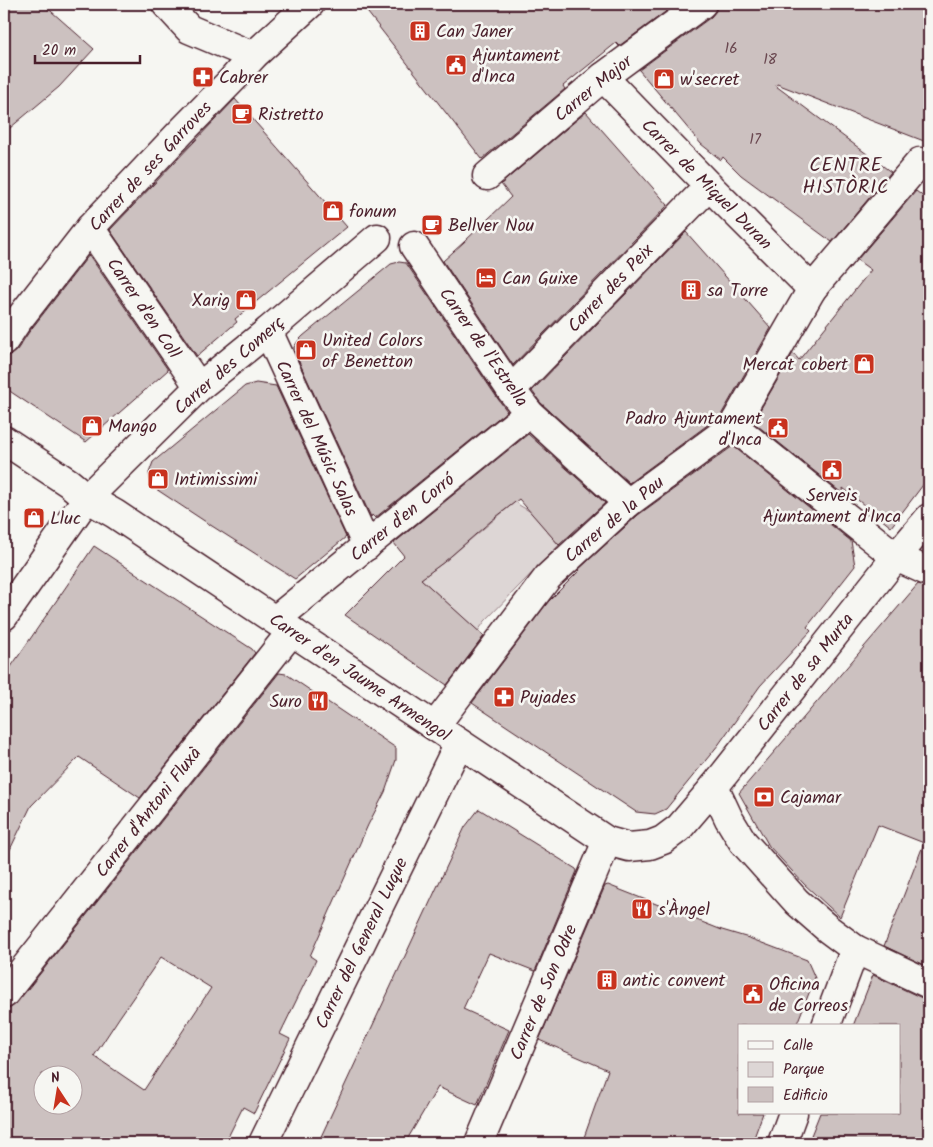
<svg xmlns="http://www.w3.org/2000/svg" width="933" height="1147" font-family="Kalam,sans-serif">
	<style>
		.green { fill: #ddd6d5; stroke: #947a80 }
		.building { fill: #ccc1c0; stroke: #4a1f2b; fill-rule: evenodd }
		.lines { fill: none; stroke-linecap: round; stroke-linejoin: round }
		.minor-casing { stroke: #4a1f2b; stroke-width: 31 }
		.minor { stroke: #f6f6f2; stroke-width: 28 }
		.labels { text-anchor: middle; stroke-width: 5; stroke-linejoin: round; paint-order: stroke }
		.number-label { font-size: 15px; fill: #6a4850 }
		.poi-label { font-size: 18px; fill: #4a1f2b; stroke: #f6f6f2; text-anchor: start }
		.street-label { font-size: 18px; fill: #4a1f2b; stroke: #f6f6f2 }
		.neighbourhood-label { font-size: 19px; letter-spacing: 1px; fill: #4a1f2b; stroke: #f6f6f2 }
	</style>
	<rect width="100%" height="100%" fill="#f6f6f2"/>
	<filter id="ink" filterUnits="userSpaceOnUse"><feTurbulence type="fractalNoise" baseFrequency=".02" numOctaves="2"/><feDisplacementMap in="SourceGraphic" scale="10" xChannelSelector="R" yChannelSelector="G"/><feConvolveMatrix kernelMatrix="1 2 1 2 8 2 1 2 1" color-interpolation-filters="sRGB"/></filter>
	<g filter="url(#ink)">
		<!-- green -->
		<path class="green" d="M516 501 519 505 531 512 558 544H560L485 621 478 631 421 579 444 562Z"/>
		<!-- building -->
		<g class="building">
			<path d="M4 4H43L94 49 59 87 4 133Z"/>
			<path d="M361 4H676L619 46 616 43 563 86 565 89 482 159Z"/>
			<path d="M717 4H929V143L777 84 776 86 891 172 832 242 741 175 723 157 721 160 701 144 639 70 711 17 716 11Z"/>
			<path d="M235 99 347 227 235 319 237 322 197 356 110 230Z"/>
			<path d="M586 112 668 205 513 365 443 261 464 242 511 197 501 184Z"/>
			<path d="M916 191 929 201V477L891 527 843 488 844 495 753 422 793 353 799 360 871 270 857 260Z"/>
			<path d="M686 232 771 328 721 415 629 483 540 402 532 391Z"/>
			<path d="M89 255 168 370 86 442 11 392 4 384V361L7 356 11 355 17 350 29 332Z"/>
			<path d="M399 262 406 263 498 399 507 411 375 518 372 515 371 517 294 351V347L298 341 303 336 391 264Z"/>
			<path d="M256 383 276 386 346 537 295 579 212 526 156 489 153 486 150 481 149 473 153 462 245 386Z"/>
			<path d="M528 434 605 503 559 545 519 499 491 521 444 562 421 579 484 636 447 685 345 615 404 556 394 543Z"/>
			<path d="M733 446 851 541 855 566 807 627 811 631 760 686 719 744 666 809 655 814 636 812 472 703 548 602 580 570 579 569 638 515Z"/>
			<path d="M94 546 252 649 255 653 140 798 79 757 31 806 4 862V677Z"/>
			<path d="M918 584 929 587V967L884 946 924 843 878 825 840 917 804 884 769 846 739 793Z"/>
			<path d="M279 673 286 674 396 748V760L385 792 368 825 310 956 316 960 280 1034 290 1039 254 1113 243 1107 225 1143H4V1009L10 1008 16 1004ZM161 957 211 988 144 1090 94 1056 119 1018ZM42 1074H72V1104H42Z"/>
			<path d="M479 809 576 869 577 871 535 971 489 953 463 1009 509 1030 477 1105 438 1087 405 1143H318L465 827Z"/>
			<path d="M608 885 722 930 749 938 807 960 815 978 796 1026H739V1113H763L752 1143H582L608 1070 539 1040 605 886Z"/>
			<path d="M873 975 922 998 929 999V1143H808L820 1113H899V1026H853Z"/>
		</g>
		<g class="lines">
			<!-- minor casing -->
			<g class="minor-casing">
				<g id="minor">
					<path d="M166 4 189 29 253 56"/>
					<path d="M603 77 709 186 812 289"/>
					<path d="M487 176 603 77 702 4"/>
					<path d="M90 228 199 387"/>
					<path d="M414 246 511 390 529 413 628 503"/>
					<path d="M268 331 367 546"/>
					<path d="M4 341 16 323 90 228 181 132 233 79 253 56 310 4"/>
					<path d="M511 390 709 186"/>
					<path d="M733 426 896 557 929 572"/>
					<path d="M4 440 69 483 87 498 115 514 607 841 629 847 650 845 663 840 679 828 714 787 896 557 929 518"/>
					<path d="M4 616 87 498 199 387 268 331 377 238"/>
					<path d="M275 620 529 413"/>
					<path d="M435 726 548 577 628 503 733 426 812 289 920 162 929 165"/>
					<path d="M714 787 729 819 743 842 797 902 828 929 855 949 929 984"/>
					<path d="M4 994 292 631"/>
					<path d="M826 1026 855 949"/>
					<path d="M263 1143 459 743"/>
					<path d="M479 1143 607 841"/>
					<path d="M782 1143 793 1113"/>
				</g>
			</g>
			<!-- minor -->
			<use href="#minor" class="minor"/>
		</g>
	</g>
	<!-- icons -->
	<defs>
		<g id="building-square" transform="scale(1.125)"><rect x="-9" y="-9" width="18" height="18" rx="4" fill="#c8321e" stroke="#f6f6f2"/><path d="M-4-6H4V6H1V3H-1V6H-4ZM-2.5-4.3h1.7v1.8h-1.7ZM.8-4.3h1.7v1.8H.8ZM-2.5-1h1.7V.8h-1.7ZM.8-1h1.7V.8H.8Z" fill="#fff"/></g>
		<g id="civic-square" transform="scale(1.125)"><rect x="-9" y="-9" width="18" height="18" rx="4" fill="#c8321e" stroke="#f6f6f2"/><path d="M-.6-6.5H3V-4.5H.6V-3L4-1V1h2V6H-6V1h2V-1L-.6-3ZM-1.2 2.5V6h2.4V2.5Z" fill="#fff"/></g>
		<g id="pharmacy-square" transform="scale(1.125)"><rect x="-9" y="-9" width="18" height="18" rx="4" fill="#c8321e" stroke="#f6f6f2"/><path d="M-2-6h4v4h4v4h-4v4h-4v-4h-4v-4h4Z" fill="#fff"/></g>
		<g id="shop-square" transform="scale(1.125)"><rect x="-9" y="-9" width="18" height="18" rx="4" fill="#c8321e" stroke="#f6f6f2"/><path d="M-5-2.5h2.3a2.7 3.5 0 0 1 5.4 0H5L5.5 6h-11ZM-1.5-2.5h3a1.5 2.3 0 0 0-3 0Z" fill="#fff"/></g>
		<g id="cafe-square" transform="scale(1.125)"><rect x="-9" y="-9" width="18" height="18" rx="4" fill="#c8321e" stroke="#f6f6f2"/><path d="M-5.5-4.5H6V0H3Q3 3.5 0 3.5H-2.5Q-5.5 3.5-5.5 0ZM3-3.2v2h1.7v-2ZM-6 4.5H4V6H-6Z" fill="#fff"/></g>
		<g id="hotel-square" transform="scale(1.125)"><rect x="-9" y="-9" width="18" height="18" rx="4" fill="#c8321e" stroke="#f6f6f2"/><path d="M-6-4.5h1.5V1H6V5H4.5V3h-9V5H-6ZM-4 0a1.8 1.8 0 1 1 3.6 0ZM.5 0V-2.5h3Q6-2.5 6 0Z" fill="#fff"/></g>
		<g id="restaurant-square" transform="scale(1.125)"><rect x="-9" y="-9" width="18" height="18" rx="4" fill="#c8321e" stroke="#f6f6f2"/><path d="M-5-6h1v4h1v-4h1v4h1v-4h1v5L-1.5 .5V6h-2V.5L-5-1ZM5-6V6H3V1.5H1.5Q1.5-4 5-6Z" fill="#fff"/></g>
		<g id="bank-square" transform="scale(1.125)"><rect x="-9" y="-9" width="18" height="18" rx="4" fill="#c8321e" stroke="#f6f6f2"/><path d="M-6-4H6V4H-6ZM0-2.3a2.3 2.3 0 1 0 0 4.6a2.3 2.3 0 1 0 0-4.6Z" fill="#fff"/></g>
	</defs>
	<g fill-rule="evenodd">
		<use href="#building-square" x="420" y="31"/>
		<use href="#civic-square" x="456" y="65"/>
		<use href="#pharmacy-square" x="203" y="77"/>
		<use href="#shop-square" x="664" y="79"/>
		<use href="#cafe-square" x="242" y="114"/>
		<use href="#shop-square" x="333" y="211"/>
		<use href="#cafe-square" x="432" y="225"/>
		<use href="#hotel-square" x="486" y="278"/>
		<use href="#building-square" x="691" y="290"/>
		<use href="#shop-square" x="246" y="300"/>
		<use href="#shop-square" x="306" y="350"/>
		<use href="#shop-square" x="864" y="364"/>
		<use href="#shop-square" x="92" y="426"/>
		<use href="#civic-square" x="778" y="428"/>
		<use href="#civic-square" x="832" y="470"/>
		<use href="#shop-square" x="158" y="479"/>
		<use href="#shop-square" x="34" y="518"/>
		<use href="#pharmacy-square" x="504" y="697"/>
		<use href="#restaurant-square" x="318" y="701"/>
		<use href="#bank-square" x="764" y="797"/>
		<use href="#restaurant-square" x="642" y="909"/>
		<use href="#building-square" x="607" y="980"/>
		<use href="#civic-square" x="753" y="994"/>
	</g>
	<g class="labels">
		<!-- number labels -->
		<g class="number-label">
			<text x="731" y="53">16</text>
			<text x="770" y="64">18</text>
			<text x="755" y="144">17</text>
		</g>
		<!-- poi labels -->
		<g class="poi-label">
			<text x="436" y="37">Can Janer</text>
			<text x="472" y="61">Ajuntament<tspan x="472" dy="21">d'Inca</tspan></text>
			<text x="219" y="83">Cabrer</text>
			<text x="680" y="85">w'secret</text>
			<text x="258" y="120">Ristretto</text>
			<text x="349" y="217">fonum</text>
			<text x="448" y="231">Bellver Nou</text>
			<text x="502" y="284">Can Guixe</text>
			<text x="707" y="296">sa Torre</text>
			<text x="230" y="306" text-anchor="end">Xarig</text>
			<text x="322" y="346">United Colors<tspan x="322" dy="21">of Benetton</tspan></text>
			<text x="848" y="370" text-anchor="end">Mercat cobert</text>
			<text x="762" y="424" text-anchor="end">Padro Ajuntament<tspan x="762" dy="21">d'Inca</tspan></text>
			<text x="108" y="432">Mango</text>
			<text x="174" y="485">Intimissimi</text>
			<text x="832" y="501" text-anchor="middle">Serveis<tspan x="832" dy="21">Ajuntament d'Inca</tspan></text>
			<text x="50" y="524">Lluc</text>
			<text x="520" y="703">Pujades</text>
			<text x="302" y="707" text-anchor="end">Suro</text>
			<text x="780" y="803">Cajamar</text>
			<text x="658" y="915">s'Àngel</text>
			<text x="623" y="986">antic convent</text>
			<text x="769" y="990">Oficina<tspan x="769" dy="21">de Correos</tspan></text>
		</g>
		<!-- street labels -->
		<g class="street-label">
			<text transform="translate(593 88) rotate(-39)" y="6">Carrer Major</text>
			<text transform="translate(150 166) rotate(-47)" y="6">Carrer de ses Garroves</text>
			<text transform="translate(707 184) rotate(45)" y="6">Carrer de Miquel Duran</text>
			<text transform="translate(610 288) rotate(-46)" y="6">Carrer des Peix</text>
			<text transform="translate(144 308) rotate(56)" y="6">Carrer d'en Coll</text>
			<text transform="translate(484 347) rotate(55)" y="6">Carrer de l'Estrella</text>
			<text transform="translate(229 365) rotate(-41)" y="6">Carrer des Comerç</text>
			<text transform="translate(317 438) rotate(65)" y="6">Carrer del Músic Salas</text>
			<text transform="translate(402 517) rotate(-39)" y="6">Carrer d'en Corró</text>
			<text transform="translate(614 519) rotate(-40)" y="6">Carrer de la Pau</text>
			<text transform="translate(805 672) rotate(-52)" y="6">Carrer de sa Murta</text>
			<text transform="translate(360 677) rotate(34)" y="6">Carrer d'en Jaume Armengol</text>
			<text transform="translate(148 812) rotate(-52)" y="6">Carrer d'Antoni Fluxà</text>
			<text transform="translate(361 943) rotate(-64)" y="6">Carrer del General Luque</text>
			<text transform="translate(543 992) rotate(-67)" y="6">Carrer de Son Odre</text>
		</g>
		<!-- neighbourhood labels -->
		<g class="neighbourhood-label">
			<text x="846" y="171">CENTRE<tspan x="846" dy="22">HISTÒRIC</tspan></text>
		</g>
	</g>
	<!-- margin -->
	<rect width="933" height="1147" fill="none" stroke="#f6f6f2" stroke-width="20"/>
	<rect x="10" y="10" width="913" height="1127" fill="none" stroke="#4a1f2b" stroke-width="2" filter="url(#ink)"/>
	<!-- legend -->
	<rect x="738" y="1024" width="162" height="90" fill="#f6f6f2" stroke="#b1a0a2"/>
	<rect x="748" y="1041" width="25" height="8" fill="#f6f6f2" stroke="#b1a0a2"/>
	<text x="783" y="1050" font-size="15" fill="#4a1f2b">Calle</text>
	<rect x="748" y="1062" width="25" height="15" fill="#ddd6d5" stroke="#b1a0a2"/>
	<text x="783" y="1074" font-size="15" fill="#4a1f2b">Parque</text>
	<rect x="748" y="1087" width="25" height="15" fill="#ccc1c0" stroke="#b1a0a2"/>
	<text x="783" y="1100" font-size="15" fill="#4a1f2b">Edificio</text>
	<!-- north arrow -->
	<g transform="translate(58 1090) rotate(348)"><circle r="24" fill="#f6f6f2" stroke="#b1a0a2"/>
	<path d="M0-4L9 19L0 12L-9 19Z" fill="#c8321e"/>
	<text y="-8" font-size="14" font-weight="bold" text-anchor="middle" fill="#4a1f2b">N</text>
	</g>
	<!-- scale -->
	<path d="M35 55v8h105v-8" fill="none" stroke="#4a1f2b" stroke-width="2.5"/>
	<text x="42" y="55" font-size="15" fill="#4a1f2b" stroke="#f6f6f2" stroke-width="4" paint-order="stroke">20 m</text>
</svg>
